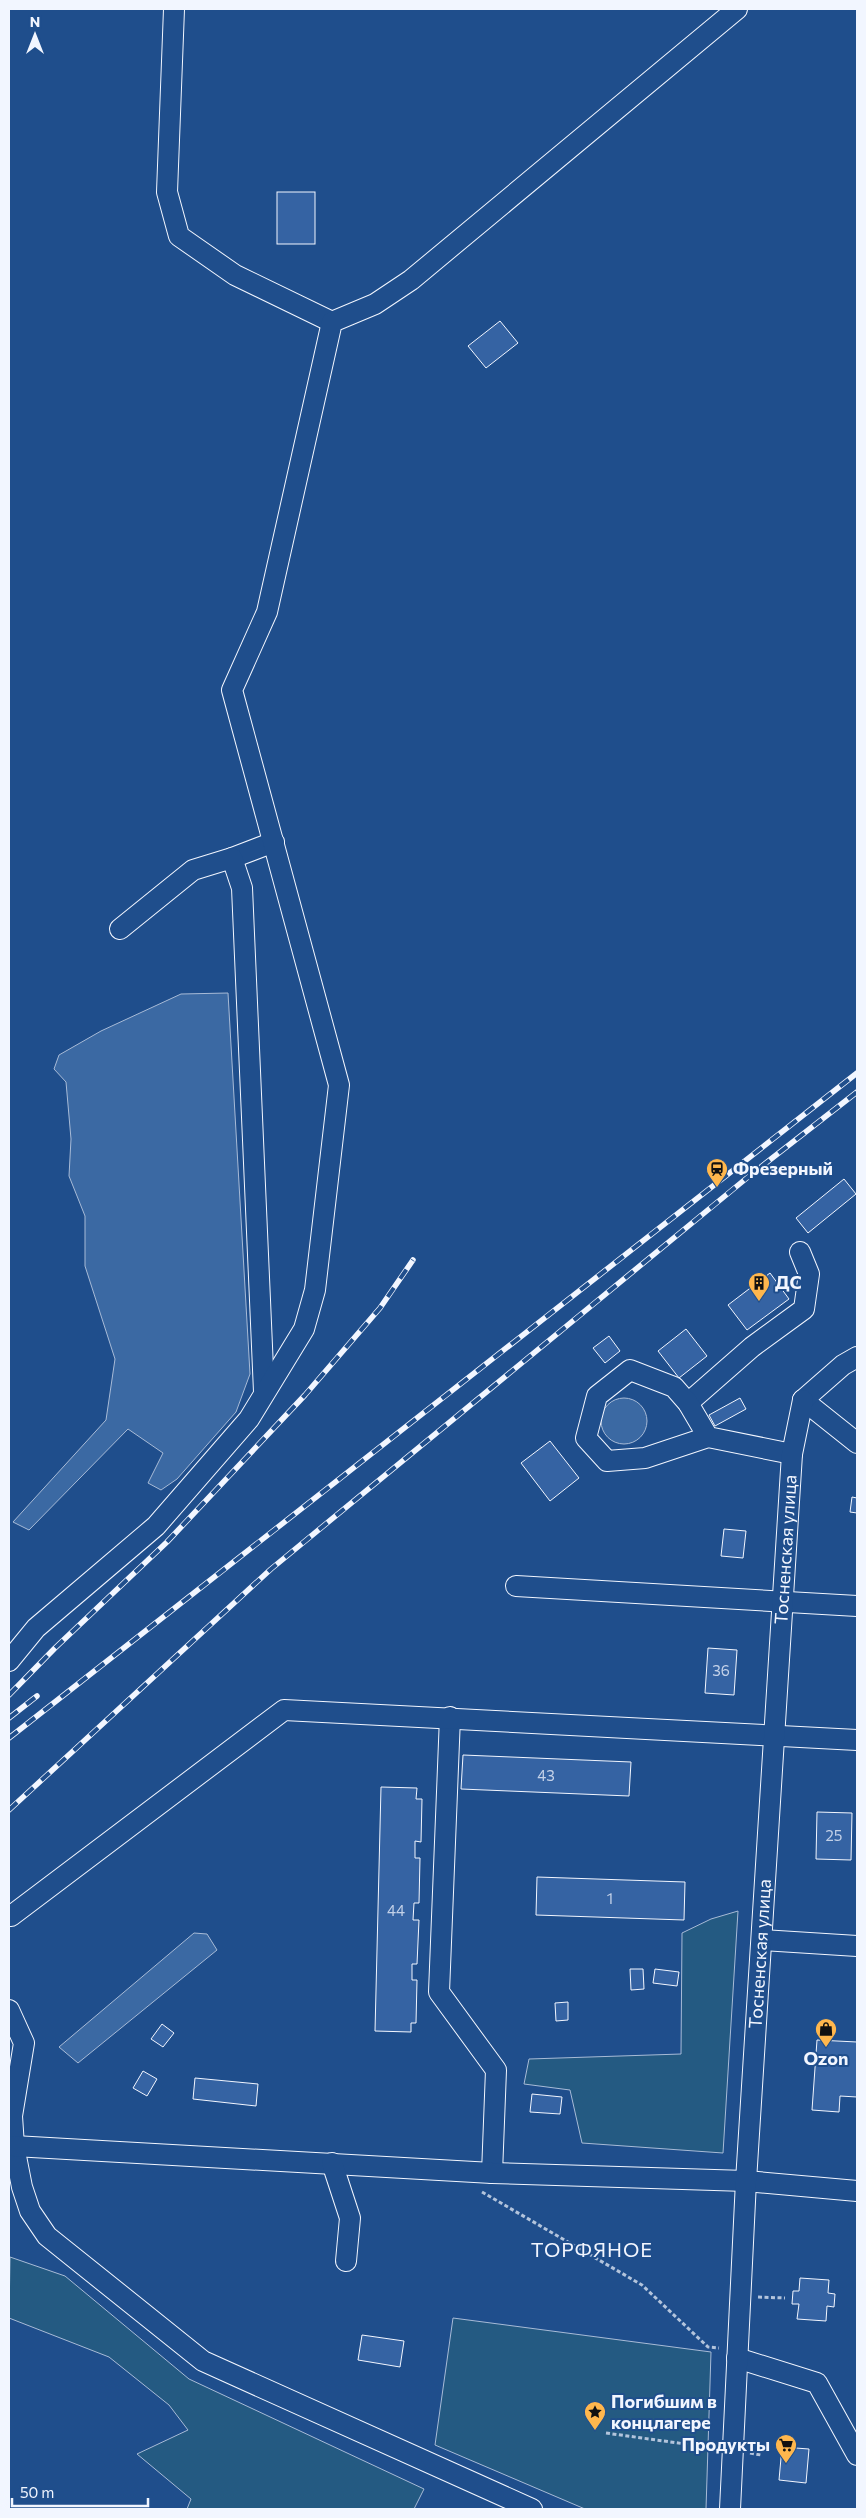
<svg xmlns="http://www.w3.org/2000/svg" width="866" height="2518" font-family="Commissioner,sans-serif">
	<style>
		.green { fill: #245a82; stroke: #a8bbd7 }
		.water { fill: #3b69a3; stroke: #a8bbd7 }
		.building { fill: #3563a3; stroke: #f2f6ff }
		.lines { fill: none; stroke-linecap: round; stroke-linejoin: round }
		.minor-casing { stroke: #f2f6ff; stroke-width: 22 }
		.path { stroke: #b3c4dc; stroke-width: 3; stroke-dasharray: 4 2.5; stroke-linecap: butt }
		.minor { stroke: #1f4e8c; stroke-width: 20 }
		.rail-casing { stroke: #f2f6ff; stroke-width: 5.5 }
		.rail { stroke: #1f4e8c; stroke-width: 4; stroke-dasharray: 11; stroke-linecap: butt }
		.labels { text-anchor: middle; stroke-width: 4; stroke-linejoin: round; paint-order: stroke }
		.number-label { font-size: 15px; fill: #c3d1e8 }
		.poi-label { font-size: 18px; font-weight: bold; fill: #f2f6ff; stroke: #1f4e8c; text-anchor: start }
		.street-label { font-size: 18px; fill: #f2f6ff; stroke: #1f4e8c }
		.quarter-label { font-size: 20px; letter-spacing: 1px; fill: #f2f6ff; stroke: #1f4e8c }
	</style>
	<rect width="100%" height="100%" fill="#1f4e8c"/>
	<!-- green -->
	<g class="green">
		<path d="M738 1911 723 2153 582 2143 570 2090 524 2084 529 2059 681 2054 682 1933 711 1919Z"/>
		<path d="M10 2257 65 2276 189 2379 424 2489 414 2509H187L191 2499 137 2454 188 2430 169 2405 109 2357 9 2318Z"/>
		<path d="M453 2318 711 2352 706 2509H585L435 2445Z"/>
	</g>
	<!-- water -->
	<g class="water">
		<path d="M228 993 250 1374 236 1412 177 1479 161 1490 148 1483 163 1453 128 1429 29 1530 13 1522 106 1420 115 1359 85 1266V1216L69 1176 71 1139 66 1082 54 1069 59 1055 101 1031 181 994Z"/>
		<circle cx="624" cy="1421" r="23"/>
		<path d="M194 1933 207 1934 217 1950 78 2063 59 2047Z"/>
	</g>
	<!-- building -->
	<g class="building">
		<rect x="277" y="192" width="38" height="52"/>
		<path d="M500 321 518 343 486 368 468 346Z"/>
		<path d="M844 1179 856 1194 808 1233 796 1218Z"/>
		<path d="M770 1273 789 1299 747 1330 728 1305Z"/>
		<path d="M686 1329 707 1356 679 1378 658 1351Z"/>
		<path d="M609 1336 620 1351 605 1363 593 1348Z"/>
		<path d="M740 1398 746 1409 715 1426 709 1415Z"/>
		<path d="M550 1441 579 1478 550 1501 521 1463Z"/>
		<path d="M852 1497 857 1498V1513L850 1512Z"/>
		<path d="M724 1529 746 1531 743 1558 721 1556Z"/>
		<path d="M708 1648 737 1650 734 1695 705 1693Z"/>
		<path d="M463 1755 631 1762 629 1796 461 1789Z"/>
		<path d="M381 1787 417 1788 416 1799H422L421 1842 415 1841V1858H420L419 1903H414L413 1920H419L417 1964H412V1980H417L416 2023H411V2032L375 2031Z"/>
		<path d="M817 1812 852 1813 851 1860 816 1859Z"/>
		<path d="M537 1877 685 1882 684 1920 536 1915Z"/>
		<path d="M630 1969H643L644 1989 631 1990Z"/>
		<path d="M655 1969 679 1972 677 1986 653 1983Z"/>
		<path d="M568 2002V2020L556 2021 555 2003Z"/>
		<path d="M162 2024 174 2033 163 2047 151 2039Z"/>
		<path d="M817 2040 857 2042V2097L840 2096 839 2112 812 2110Z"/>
		<path d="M143 2071 157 2079 147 2096 133 2088Z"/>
		<path d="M195 2078 258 2084 256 2106 193 2099Z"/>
		<path d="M532 2094 562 2097 560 2114 530 2112Z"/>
		<path d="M800 2278 829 2280 828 2293 835 2294 834 2307 827 2306 826 2321 797 2319 799 2304H792L793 2291H799Z"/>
		<path d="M362 2335 404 2341 400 2367 358 2360Z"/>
		<path d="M782 2447 809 2449 806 2483 779 2480Z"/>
	</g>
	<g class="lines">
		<!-- minor casing -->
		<g class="minor-casing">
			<g id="minor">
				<path d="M174 9 167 192 179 236 235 275 332 322"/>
				<path d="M232 858 274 842"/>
				<path d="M120 929 193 870 232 858 242 888 264 1392"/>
				<path d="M803 1400 857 1443"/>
				<path d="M803 1400 843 1365 857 1357"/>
				<path d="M688 1403 752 1347 804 1309 809 1274 800 1252"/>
				<path d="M708 1437 688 1403 674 1387 630 1370 597 1396 586 1438 607 1461 645 1458 708 1437 792 1454"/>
				<path d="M516 1586 857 1606"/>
				<path d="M9 1661 36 1628 156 1526 249 1419 304 1329 315 1290 339 1085 232 690 267 612 332 322 375 304 411 280 737 9"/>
				<path d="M450 1717 439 1992 496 2070 492 2173"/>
				<path d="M11 1916 284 1710 857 1740"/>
				<path d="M762 1940 857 1946"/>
				<path d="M9 2010 24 2043 12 2116 14 2146 22 2187 30 2211 47 2236 203 2361 532 2509"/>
				<path d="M14 2146 492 2173 746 2181 857 2191"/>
				<path d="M332 2163 350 2218 346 2261"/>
				<path d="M737 2358 817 2383 857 2455"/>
				<path id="s1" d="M730 2509 746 2181 792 1454 803 1400"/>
			</g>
		</g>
		<!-- path -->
		<g class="path">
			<path d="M482 2192 642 2285 708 2347 719 2348"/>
			<path d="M758 2297 785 2298"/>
			<path d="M606 2433 714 2448"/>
			<path d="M750 2453 761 2455"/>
		</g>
		<!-- minor -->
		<use href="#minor" class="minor"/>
		<!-- rail casing -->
		<g class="rail-casing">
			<g id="rail">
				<path d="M9 1695 55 1648 167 1542 305 1395 380 1308 413 1260"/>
				<path d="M9 1718 37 1696"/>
				<path d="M9 1738 857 1073"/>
				<path d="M9 1810 271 1569 748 1177 857 1092"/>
			</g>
		</g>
		<!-- rail -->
		<use href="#rail" class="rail"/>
	</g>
	<!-- icons -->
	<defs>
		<g id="station-pin" transform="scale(1.125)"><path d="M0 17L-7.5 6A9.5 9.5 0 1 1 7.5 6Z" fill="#ffb74d" stroke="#1f4e8c"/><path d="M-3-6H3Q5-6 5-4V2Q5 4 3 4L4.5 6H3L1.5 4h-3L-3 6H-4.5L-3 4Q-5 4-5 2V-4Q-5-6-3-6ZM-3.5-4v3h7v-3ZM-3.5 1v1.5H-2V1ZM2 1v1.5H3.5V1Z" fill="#111"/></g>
		<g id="building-pin" transform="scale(1.125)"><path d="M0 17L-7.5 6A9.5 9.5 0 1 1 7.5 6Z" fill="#ffb74d" stroke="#1f4e8c"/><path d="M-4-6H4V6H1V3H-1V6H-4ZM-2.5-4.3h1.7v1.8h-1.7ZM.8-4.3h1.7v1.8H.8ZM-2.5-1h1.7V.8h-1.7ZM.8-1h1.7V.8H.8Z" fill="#111"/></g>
		<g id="shop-pin" transform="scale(1.125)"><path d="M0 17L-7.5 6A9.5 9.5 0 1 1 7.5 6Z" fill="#ffb74d" stroke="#1f4e8c"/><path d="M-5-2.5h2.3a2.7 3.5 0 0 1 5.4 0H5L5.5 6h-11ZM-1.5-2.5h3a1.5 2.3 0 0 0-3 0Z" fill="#111"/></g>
		<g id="sight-pin" transform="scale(1.125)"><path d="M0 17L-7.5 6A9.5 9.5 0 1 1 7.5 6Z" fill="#ffb74d" stroke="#1f4e8c"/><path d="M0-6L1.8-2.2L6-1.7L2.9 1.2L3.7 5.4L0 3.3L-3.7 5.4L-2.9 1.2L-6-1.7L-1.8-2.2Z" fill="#111"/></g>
		<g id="supermarket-pin" transform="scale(1.125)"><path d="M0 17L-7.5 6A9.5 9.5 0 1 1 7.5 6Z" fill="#ffb74d" stroke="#1f4e8c"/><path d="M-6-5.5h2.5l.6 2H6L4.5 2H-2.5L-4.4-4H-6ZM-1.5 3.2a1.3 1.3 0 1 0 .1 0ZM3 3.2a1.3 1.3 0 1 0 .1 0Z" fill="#111"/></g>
	</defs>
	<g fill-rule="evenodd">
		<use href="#station-pin" x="717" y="1169"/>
		<use href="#building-pin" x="759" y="1283"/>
		<use href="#shop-pin" x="826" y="2029"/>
		<use href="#sight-pin" x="595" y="2412"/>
		<use href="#supermarket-pin" x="786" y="2445"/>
	</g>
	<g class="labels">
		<!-- number labels -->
		<g class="number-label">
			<text x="721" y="1676">36</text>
			<text x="546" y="1781">43</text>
			<text x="834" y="1841">25</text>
			<text x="610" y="1904">1</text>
			<text x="396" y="1916">44</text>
		</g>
		<!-- poi labels -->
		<g class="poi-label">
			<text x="733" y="1175">Фрезерный</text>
			<text x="775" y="1289">ДС</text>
			<text x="826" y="2065" text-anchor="middle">Ozon</text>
			<text x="611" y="2408">Погибшим в<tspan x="611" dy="21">концлагере</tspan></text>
			<text x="770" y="2451" text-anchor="end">Продукты</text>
		</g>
		<!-- street labels -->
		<g class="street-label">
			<text dy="6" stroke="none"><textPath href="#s1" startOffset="961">Тосненская улица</textPath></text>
			<text dy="6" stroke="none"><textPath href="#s1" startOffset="556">Тосненская улица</textPath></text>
		</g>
		<!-- quarter labels -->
		<g class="quarter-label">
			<text x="592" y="2257">ТОРФЯНОЕ</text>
		</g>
	</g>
	<!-- border -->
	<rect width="866" height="2518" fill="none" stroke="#f2f6ff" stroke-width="20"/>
	<!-- north arrow -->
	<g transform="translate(35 35)" stroke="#1f4e8c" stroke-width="4" paint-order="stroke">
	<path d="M0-4L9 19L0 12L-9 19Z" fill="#f2f6ff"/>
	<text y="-8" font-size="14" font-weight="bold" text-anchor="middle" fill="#f2f6ff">N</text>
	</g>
	<!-- scale -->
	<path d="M12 2498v8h136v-8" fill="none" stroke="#f2f6ff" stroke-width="2.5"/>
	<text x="20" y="2498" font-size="15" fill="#f2f6ff" stroke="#1f4e8c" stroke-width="4" paint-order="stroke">50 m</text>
</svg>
